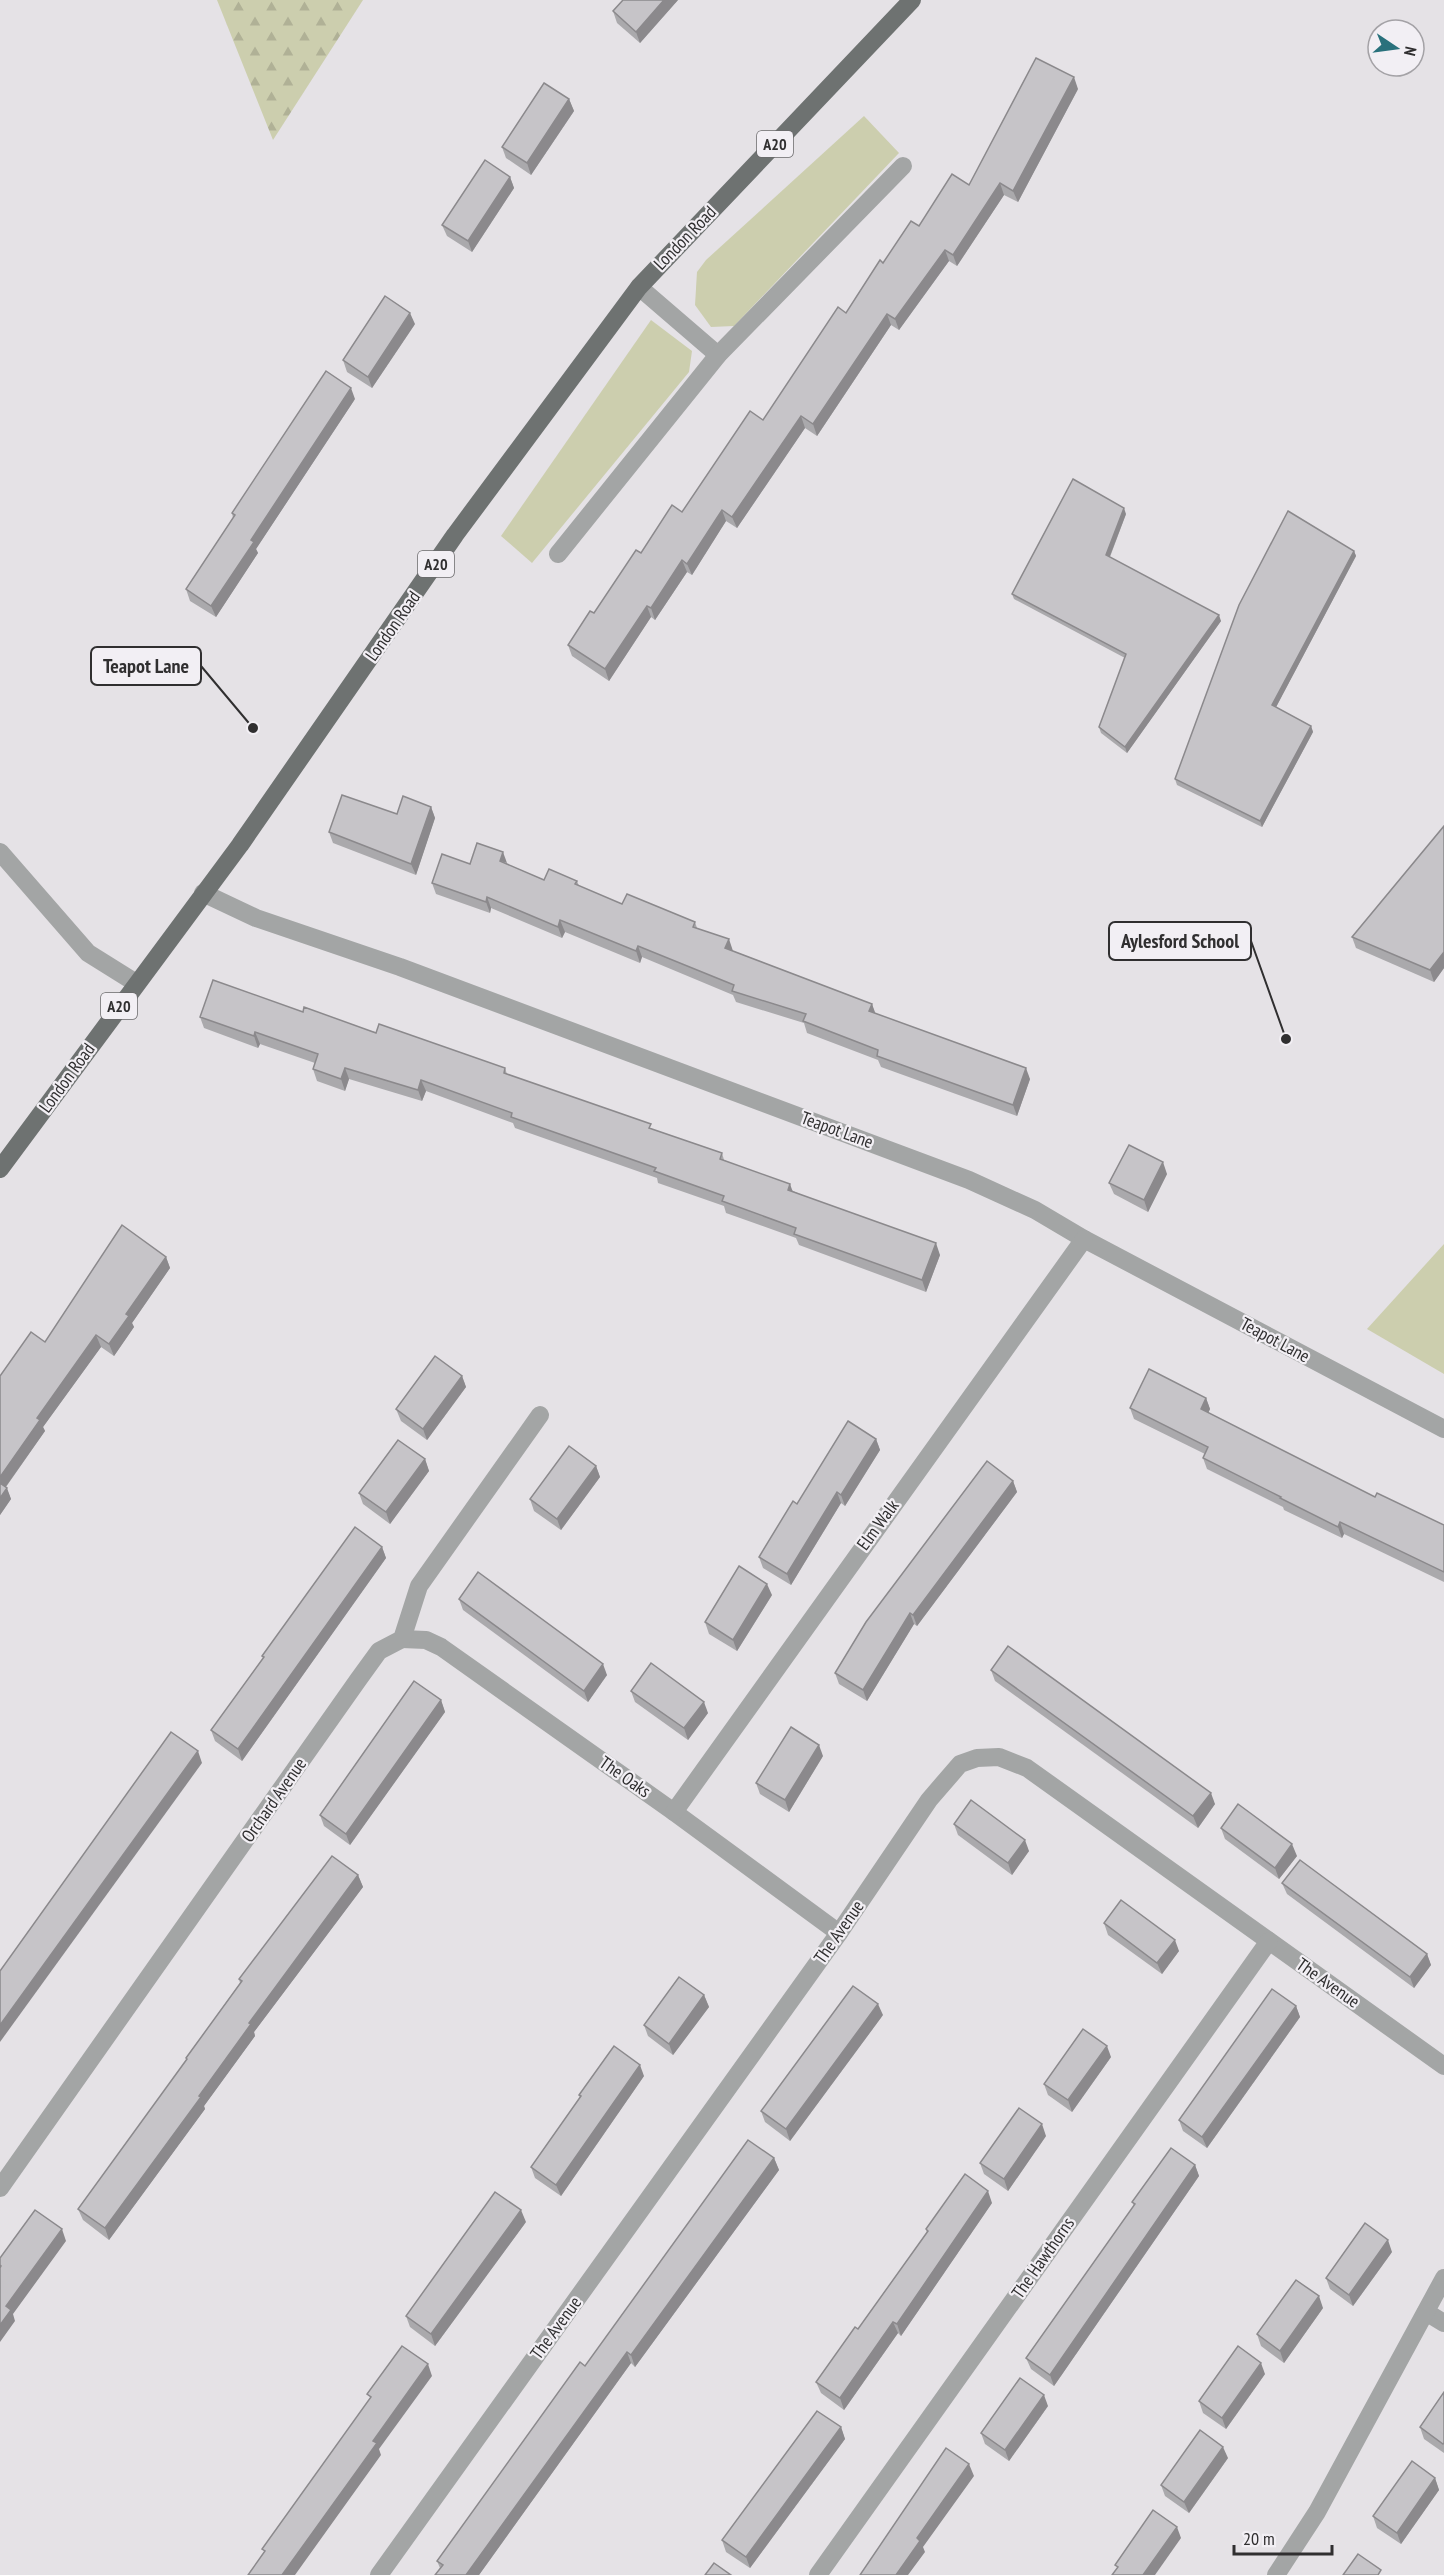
<svg xmlns="http://www.w3.org/2000/svg" width="1444" height="2575" font-family="'PT Sans Narrow',sans-serif">
	<style>
		.grass { fill: #ccceae }
		.forest { fill: url(#forest-firs) }
		.lines { fill: none; stroke-linecap: round; stroke-linejoin: round }
		.minor { stroke: #a3a5a5; stroke-width: 18 }
		.major { stroke: #6e7271; stroke-width: 18 }
		.wall { fill: #aaa9ac }
		.shaded-wall { fill: #8b898c }
		.building { fill: #c6c4c8; stroke: #8b898c; stroke-width: 1.5 }
		.labels { text-anchor: middle; stroke-width: 4.5; stroke-linejoin: round; paint-order: stroke }
		.shield { fill: #f2eff4; stroke: #6a696b; stroke-width: 1.5 }
		.shield-label { font-size: 16px; font-weight: bold; fill: #302f30 }
		.street-label { font-size: 18px; fill: #302f30; stroke: #f2eff4 }
		.leader { fill: none; stroke: #302f30; stroke-width: 2 }
		.callout-dot { fill: #302f30; stroke: #f2eff4; stroke-width: 2 }
		.callout { fill: #f2eff4; stroke: #302f30; stroke-width: 2 }
		.callout-label { font-size: 20px; text-anchor: middle; font-weight: bold; fill: #302f30 }
	</style>
	<defs>
		<pattern id="forest-firs" width="22" height="20" patternUnits="userSpaceOnUse" patternTransform="scale(1.5)"><rect width="22" height="20" fill="#ccceae"/><path d="M5 1l3.5 6h-7zM16 11l3.5 6h-7z" fill="#b0b196"/></pattern>
	</defs>
	<rect width="100%" height="100%" fill="#e5e2e6"/>
	<!-- grass -->
	<g class="grass">
		<path d="M864 116 899 153 734 326 711 327 695 305 697 272 706 260Z"/>
		<path d="M651 320 692 351 689 372 532 563 501 536Z"/>
		<path d="M1444 1244V1374L1367 1329Z"/>
	</g>
	<!-- forest -->
	<path class="forest" d="M217 0H363L273 140Z"/>
	<g class="lines">
		<!-- minor -->
		<g class="minor">
			<path d="M639 287 718 355"/>
			<path d="M558 554 718 355 903 166"/>
			<path d="M0 852 88 953 136 983"/>
			<path d="M203 893 256 918 400 967 969 1180 1035 1210 1084 1239 1444 1429"/>
			<path d="M402 1639 426 1640 441 1647 674 1812 839 1933"/>
			<path d="M674 1812 1084 1239"/>
			<path d="M0 2188 358 1680 379 1651 402 1639 419 1586 540 1415"/>
			<path d="M1426 2312 1444 2323"/>
			<path d="M379 2575 839 1933 929 1800 960 1764 977 1758 999 1757 1027 1768 1444 2066"/>
			<path d="M818 2575 1269 1941"/>
			<path d="M1276 2575 1317 2512 1444 2278"/>
		</g>
		<!-- major -->
		<path class="major" d="M0 1169 240 845 455 535 639 287 912 0"/>
	</g>
	<!-- wall -->
	<g class="wall">
		<path d="M678 0 640 43 617 23 613 11Z"/>
		<path d="M1078 89 1018 202 1004 195 957 266 949 261 899 330 891 325 817 436 805 428 737 528 726 521 692 575 687 572 655 620 651 617 609 681 572 656 568 645 641 553 682 512 763 420 846 313 883 263 919 226 969 185Z"/>
		<path d="M569 99 574 111 531 175 506 158 502 147Z"/>
		<path d="M510 177 514 188 472 252 447 236 442 225Z"/>
		<path d="M415 324 372 388 347 372 343 360Z"/>
		<path d="M355 399 256 549 258 553 216 617 190 601 186 589 233 518 232 513Z"/>
		<path d="M1126 514 1110 557 1221 621 1127 753 1101 733 1099 727 1125 658 1014 599 1012 594Z"/>
		<path d="M1354 551 1356 556 1276 707 1311 726 1313 732 1262 827 1177 785 1175 779Z"/>
		<path d="M431 807 435 818 416 875 333 843 329 832 397 814Z"/>
		<path d="M1444 826V968L1434 982 1356 948 1352 937Z"/>
		<path d="M470 864H507L544 880 577 881 579 886 622 904 695 922 697 928 733 951 872 1004 875 1014 1030 1079 1017 1116 881 1067 878 1060 807 1033 804 1023 736 1002 733 995 642 957 640 963 565 932 562 938 491 908 490 913 436 894 432 883Z"/>
		<path d="M303 1012 505 1068 507 1074 652 1129 722 1153 724 1160 793 1191 940 1255 926 1292 799 1245 796 1238 726 1213 724 1206 658 1183 657 1178 515 1128 513 1123 426 1091 422 1101 349 1079 345 1091 317 1081 313 1069 315 1063 260 1044 258 1048 204 1028 200 1017Z"/>
		<path d="M1167 1174 1148 1212 1114 1194 1109 1183Z"/>
		<path d="M166 1257 170 1268 132 1323 134 1327 114 1356 101 1347 43 1427 45 1431 6 1487 11 1499 0 1515V1376L45 1342Z"/>
		<path d="M462 1376 466 1387 427 1440 401 1421 396 1409Z"/>
		<path d="M1206 1398 1210 1409 1208 1413 1375 1497 1444 1525V1582L1344 1534 1342 1538 1284 1510 1283 1507 1207 1469 1203 1458 1205 1454 1134 1419 1130 1408Z"/>
		<path d="M876 1439 880 1450 845 1506 841 1503 791 1585 763 1568 759 1557 797 1504Z"/>
		<path d="M425 1459 429 1471 390 1524 363 1504 359 1493Z"/>
		<path d="M596 1466 600 1477 561 1530 534 1511 530 1499Z"/>
		<path d="M1013 1481 1017 1492 917 1626 914 1624 867 1701 839 1684 835 1673Z"/>
		<path d="M382 1547 386 1558 242 1761 215 1741 211 1730 263 1658 262 1656Z"/>
		<path d="M772 1595 737 1651 709 1634 705 1622Z"/>
		<path d="M459 1599 607 1675 588 1702 463 1610Z"/>
		<path d="M991 1670 1215 1804 1198 1828 995 1681Z"/>
		<path d="M631 1691 708 1713 688 1740 635 1702Z"/>
		<path d="M441 1700 445 1712 350 1845 324 1826 320 1815Z"/>
		<path d="M823 1756 789 1812 760 1794 756 1783Z"/>
		<path d="M954 1824 1029 1851 1012 1875 958 1835Z"/>
		<path d="M1221 1828 1297 1856 1279 1879 1225 1839Z"/>
		<path d="M358 1875 363 1887 254 2032 255 2036 204 2106 205 2109 109 2240 83 2220 78 2209 187 2060 186 2058 240 1983 239 1979Z"/>
		<path d="M1282 1883 1427 1954 1431 1965 1414 1988 1287 1894Z"/>
		<path d="M1104 1923 1179 1951 1162 1974 1108 1935Z"/>
		<path d="M704 1995 709 2007 673 2055 648 2036 644 2025Z"/>
		<path d="M1296 2006 1300 2017 1207 2148 1183 2131 1179 2120Z"/>
		<path d="M883 2015 790 2141 765 2122 761 2111Z"/>
		<path d="M1111 2057 1072 2112 1048 2095 1044 2084Z"/>
		<path d="M644 2076 561 2196 535 2178 531 2167 580 2098 579 2095Z"/>
		<path d="M1046 2136 1008 2191 984 2174 980 2163Z"/>
		<path d="M774 2158 779 2170 635 2367 631 2363 479 2575H435L440 2568 437 2561 585 2366Z"/>
		<path d="M1195 2165 1199 2176 1054 2386 1031 2369 1026 2358 1134 2206 1132 2202Z"/>
		<path d="M992 2203 901 2336 898 2333 844 2410 821 2393 816 2382 858 2329 927 2233 926 2229Z"/>
		<path d="M526 2222 435 2346 410 2327 406 2316Z"/>
		<path d="M1392 2252 1353 2306 1330 2289 1326 2278Z"/>
		<path d="M1323 2308 1284 2363 1261 2346 1257 2334Z"/>
		<path d="M1265 2374 1226 2429 1203 2413 1199 2401Z"/>
		<path d="M1444 2392V2453L1424 2439 1420 2427Z"/>
		<path d="M1048 2406 1009 2461 985 2444 981 2433Z"/>
		<path d="M841 2427 845 2439 750 2568 726 2552 722 2540Z"/>
		<path d="M1228 2458 1189 2513 1165 2496 1161 2485Z"/>
		<path d="M1435 2478 1439 2490 1401 2544 1377 2528 1373 2516Z"/>
	</g>
	<!-- shaded-wall -->
	<g class="shaded-wall">
		<path d="M664 0H678L640 43 636 32Z"/>
		<path d="M1074 77 1078 89 1018 202 1013 191Z"/>
		<path d="M569 99 574 111 531 175 527 163Z"/>
		<path d="M510 177 514 188 472 252 468 241Z"/>
		<path d="M1000 183 1004 195 957 266 953 255Z"/>
		<path d="M945 250 949 261 899 330 895 319Z"/>
		<path d="M410 313 415 324 372 388 368 377Z"/>
		<path d="M887 314 891 325 817 436 813 424Z"/>
		<path d="M351 388 355 399 256 549 258 553 216 617 211 606 251 540Z"/>
		<path d="M801 416 805 428 737 528 732 517Z"/>
		<path d="M1124 508 1126 514 1108 561 1106 555Z"/>
		<path d="M722 510 726 521 692 575 687 564Z"/>
		<path d="M1354 551 1356 556 1274 711 1272 705Z"/>
		<path d="M682 560 687 572 655 620 651 608Z"/>
		<path d="M647 606 651 617 609 681 605 669Z"/>
		<path d="M1219 615 1221 621 1127 753 1125 747Z"/>
		<path d="M1311 726 1313 732 1262 827 1260 821Z"/>
		<path d="M431 807 435 818 416 875 411 864Z"/>
		<path d="M503 852 507 863 500 861Z"/>
		<path d="M487 897 491 908 490 913 486 902Z"/>
		<path d="M560 920 565 932 562 938 558 927Z"/>
		<path d="M729 939 733 951 729 960 725 948Z"/>
		<path d="M638 946 642 957 640 963 636 951Z"/>
		<path d="M1444 952V968L1434 982 1430 970Z"/>
		<path d="M872 1004 876 1015 869 1011Z"/>
		<path d="M255 1032 260 1044 258 1048 254 1036Z"/>
		<path d="M345 1068 349 1079 345 1091 341 1079Z"/>
		<path d="M1026 1068 1030 1079 1017 1116 1013 1105Z"/>
		<path d="M421 1080 426 1091 422 1101 418 1090Z"/>
		<path d="M1163 1162 1167 1174 1148 1212 1144 1200Z"/>
		<path d="M790 1184 794 1195 788 1190Z"/>
		<path d="M936 1243 940 1255 926 1292 922 1280Z"/>
		<path d="M166 1257 170 1268 132 1323 134 1327 114 1356 109 1344 126 1314Z"/>
		<path d="M96 1335 101 1347 43 1427 45 1431 2 1492 0 1488V1477L37 1418Z"/>
		<path d="M462 1376 466 1387 427 1440 423 1429Z"/>
		<path d="M1206 1398 1210 1409 1205 1420 1201 1409Z"/>
		<path d="M876 1439 880 1450 845 1506 841 1495Z"/>
		<path d="M425 1459 429 1471 390 1524 386 1512Z"/>
		<path d="M596 1466 600 1477 561 1530 557 1519Z"/>
		<path d="M1013 1481 1017 1492 917 1626 913 1615Z"/>
		<path d="M7 1488 11 1499 0 1515V1498Z"/>
		<path d="M837 1492 841 1503 791 1585 787 1574Z"/>
		<path d="M1340 1522 1344 1534 1342 1538 1338 1527Z"/>
		<path d="M382 1547 386 1558 242 1761 238 1749Z"/>
		<path d="M767 1584 772 1595 737 1651 733 1640Z"/>
		<path d="M910 1613 914 1624 867 1701 863 1690Z"/>
		<path d="M603 1664 607 1675 588 1702 584 1691Z"/>
		<path d="M441 1700 445 1712 350 1845 346 1834Z"/>
		<path d="M704 1702 708 1713 688 1740 684 1728Z"/>
		<path d="M819 1745 823 1756 789 1812 785 1800Z"/>
		<path d="M198 1751 202 1763 0 2042V2025Z"/>
		<path d="M1211 1793 1215 1804 1198 1828 1193 1816Z"/>
		<path d="M1025 1840 1029 1851 1012 1875 1008 1863Z"/>
		<path d="M1292 1844 1297 1856 1279 1879 1275 1868Z"/>
		<path d="M358 1875 363 1887 254 2032 255 2036 204 2106 205 2109 109 2240 105 2228 199 2096 249 2023Z"/>
		<path d="M1175 1940 1179 1951 1162 1974 1157 1963Z"/>
		<path d="M1427 1954 1431 1965 1414 1988 1410 1977Z"/>
		<path d="M704 1995 709 2007 673 2055 669 2044Z"/>
		<path d="M878 2004 883 2015 790 2141 786 2129Z"/>
		<path d="M1296 2006 1300 2017 1207 2148 1202 2137Z"/>
		<path d="M1107 2046 1111 2057 1072 2112 1068 2100Z"/>
		<path d="M640 2065 644 2076 561 2196 556 2185Z"/>
		<path d="M1042 2124 1046 2136 1008 2191 1004 2179Z"/>
		<path d="M774 2158 779 2170 635 2367 631 2355Z"/>
		<path d="M1195 2165 1199 2176 1054 2386 1050 2375Z"/>
		<path d="M988 2191 992 2203 901 2336 897 2324Z"/>
		<path d="M521 2210 526 2222 435 2346 431 2334Z"/>
		<path d="M62 2229 66 2241 13 2314 15 2321 0 2342V2325L6 2306Z"/>
		<path d="M1388 2240 1392 2252 1353 2306 1349 2295Z"/>
		<path d="M1319 2296 1323 2308 1284 2363 1280 2351Z"/>
		<path d="M893 2322 898 2333 844 2410 840 2398Z"/>
		<path d="M627 2352 631 2363 479 2575H466Z"/>
		<path d="M1261 2363 1265 2374 1226 2429 1222 2418Z"/>
		<path d="M428 2364 432 2376 379 2449 381 2455 295 2575H282L373 2441Z"/>
		<path d="M1044 2395 1048 2406 1009 2461 1005 2450Z"/>
		<path d="M841 2427 845 2439 750 2568 746 2557Z"/>
		<path d="M1223 2447 1228 2458 1189 2513 1184 2502Z"/>
		<path d="M969 2464 974 2476 923 2547 925 2552 908 2575H896L917 2538Z"/>
		<path d="M1435 2478 1439 2490 1401 2544 1397 2533Z"/>
		<path d="M1177 2527 1181 2538 1155 2575H1143Z"/>
	</g>
	<!-- building -->
	<g class="building">
		<path d="M623 0H664L636 32 613 11Z"/>
		<path d="M1036 58 1074 77 1013 191 1000 183 953 255 945 250 895 319 887 314 813 424 801 416 732 517 722 510 687 564 682 560 651 608 647 606 605 669 568 645 590 611 594 613 636 550 641 553 672 505 682 512 750 411 763 420 838 307 846 313 880 260 883 263 911 221 919 226 952 174 969 185Z"/>
		<path d="M544 83 569 99 527 163 502 147Z"/>
		<path d="M485 160 510 177 468 241 442 225Z"/>
		<path d="M385 296 410 313 368 377 343 360Z"/>
		<path d="M326 371 351 388 251 540 254 542 211 606 186 589 235 515 232 513Z"/>
		<path d="M1073 479 1124 508 1106 555 1219 615 1125 747 1099 727 1126 654 1012 594Z"/>
		<path d="M1288 511 1354 551 1272 705 1311 726 1260 821 1175 779 1239 605Z"/>
		<path d="M342 795 397 814 403 796 431 807 411 864 329 832Z"/>
		<path d="M1444 826V952L1430 970 1352 937Z"/>
		<path d="M477 843 503 852 500 861 544 880 549 869 577 881 575 884 622 904 627 894 695 922 693 927 729 939 725 948 872 1004 869 1011 1026 1068 1013 1105 877 1056 878 1050 803 1021 806 1014 732 991 734 985 638 946 636 951 560 920 558 927 487 897 486 902 432 883 442 854 470 864Z"/>
		<path d="M213 980 303 1012 304 1007 376 1033 379 1024 505 1068 504 1073 651 1124 649 1128 722 1153 720 1159 790 1184 788 1190 936 1243 922 1280 794 1234 796 1228 722 1201 724 1196 654 1171 656 1168 511 1117 512 1113 421 1080 418 1090 345 1068 341 1079 313 1069 318 1054 255 1032 254 1036 200 1017Z"/>
		<path d="M1129 1145 1163 1162 1144 1200 1109 1183Z"/>
		<path d="M122 1225 166 1257 126 1314 129 1316 109 1344 96 1335 37 1418 40 1420 0 1477V1376L31 1332 45 1342Z"/>
		<path d="M435 1356 462 1376 423 1429 396 1409Z"/>
		<path d="M1149 1369 1206 1398 1201 1409 1375 1497 1377 1493 1444 1525V1572L1340 1522 1338 1527 1280 1498 1281 1497 1203 1458 1208 1447 1130 1408Z"/>
		<path d="M848 1421 876 1439 841 1495 837 1492 787 1574 759 1557 793 1501 797 1504Z"/>
		<path d="M398 1440 425 1459 386 1512 359 1493Z"/>
		<path d="M569 1446 596 1466 557 1519 530 1499Z"/>
		<path d="M987 1461 1013 1481 913 1615 910 1613 863 1690 835 1673 866 1622Z"/>
		<path d="M0 1483 7 1488 0 1498Z"/>
		<path d="M355 1527 382 1547 238 1749 211 1730 264 1657 262 1656Z"/>
		<path d="M739 1566 767 1584 733 1640 705 1622Z"/>
		<path d="M478 1572 603 1664 584 1691 459 1599Z"/>
		<path d="M1008 1646 1211 1793 1193 1816 991 1670Z"/>
		<path d="M651 1663 704 1702 684 1728 631 1691Z"/>
		<path d="M414 1681 441 1700 346 1834 320 1815Z"/>
		<path d="M791 1727 819 1745 785 1800 756 1783Z"/>
		<path d="M171 1732 198 1751 0 2025V1971Z"/>
		<path d="M971 1800 1025 1840 1008 1863 954 1824Z"/>
		<path d="M1238 1804 1292 1844 1275 1868 1221 1828Z"/>
		<path d="M332 1856 358 1875 249 2023 251 2024 199 2096 201 2097 105 2228 78 2209 187 2059 186 2058 242 1981 239 1979Z"/>
		<path d="M1300 1860 1427 1954 1410 1977 1282 1883Z"/>
		<path d="M1121 1900 1175 1940 1157 1963 1104 1923Z"/>
		<path d="M679 1977 704 1995 669 2044 644 2025Z"/>
		<path d="M853 1986 878 2004 786 2129 761 2111Z"/>
		<path d="M1272 1989 1296 2006 1202 2137 1179 2120Z"/>
		<path d="M1083 2029 1107 2046 1068 2100 1044 2084Z"/>
		<path d="M614 2046 640 2065 556 2185 531 2167 581 2096 579 2095Z"/>
		<path d="M1019 2108 1042 2124 1004 2179 980 2163Z"/>
		<path d="M748 2140 774 2158 631 2355 627 2352 466 2575H435L443 2565 437 2561 580 2362 585 2366Z"/>
		<path d="M1171 2148 1195 2165 1050 2375 1026 2358 1135 2204 1132 2202Z"/>
		<path d="M965 2174 988 2191 897 2324 893 2322 840 2398 816 2382 855 2327 858 2329 928 2231 926 2229Z"/>
		<path d="M495 2192 521 2210 431 2334 406 2316Z"/>
		<path d="M35 2210 62 2229 6 2306 11 2310 0 2325V2268L1 2266 0 2265V2258Z"/>
		<path d="M1365 2223 1388 2240 1349 2295 1326 2278Z"/>
		<path d="M1296 2280 1319 2296 1280 2351 1257 2334Z"/>
		<path d="M402 2346 428 2364 373 2441 377 2443 282 2575H248L265 2551 262 2549 371 2397 367 2394Z"/>
		<path d="M1238 2346 1261 2363 1222 2418 1199 2401Z"/>
		<path d="M1020 2378 1044 2395 1005 2450 981 2433Z"/>
		<path d="M1444 2392V2443L1443 2444 1420 2427Z"/>
		<path d="M817 2411 841 2427 746 2557 722 2540Z"/>
		<path d="M1200 2430 1223 2447 1184 2502 1161 2485Z"/>
		<path d="M946 2448 969 2464 917 2538 920 2541 896 2575H860Z"/>
		<path d="M1412 2461 1435 2478 1397 2533 1373 2516Z"/>
		<path d="M1153 2510 1177 2527 1143 2575H1112L1118 2567 1115 2565Z"/>
		<path d="M1358 2554 1381 2570 1378 2575H1343Z"/>
		<path d="M714 2563 731 2575H705Z"/>
	</g>
	<g class="labels">
		<!-- shield labels -->
		<g class="shield">
			<rect x="757" y="131" width="36" height="26" rx="4.5"/>
			<rect x="418" y="551" width="36" height="26" rx="4.5"/>
			<rect x="101" y="993" width="36" height="26" rx="4.5"/>
		</g>
		<g class="shield-label">
			<text x="775" y="150">A20</text>
			<text x="436" y="570">A20</text>
			<text x="119" y="1012">A20</text>
		</g>
		<!-- street labels -->
		<g class="street-label">
			<text transform="translate(685 238) rotate(-46)" y="6">London Road</text>
			<text transform="translate(393 626) rotate(-55)" y="6">London Road</text>
			<text transform="translate(67 1078) rotate(-54)" y="6">London Road</text>
			<text transform="translate(837 1130) rotate(20)" y="6">Teapot Lane</text>
			<text transform="translate(1275 1340) rotate(28)" y="6">Teapot Lane</text>
			<text transform="translate(878 1525) rotate(-54)" y="6">Elm Walk</text>
			<text transform="translate(625 1777) rotate(35)" y="6">The Oaks</text>
			<text transform="translate(274 1800) rotate(-55)" y="6">Orchard Avenue</text>
			<text transform="translate(839 1932) rotate(-55)" y="6">The Avenue</text>
			<text transform="translate(1328 1983) rotate(35)" y="6">The Avenue</text>
			<text transform="translate(1043 2258) rotate(-55)" y="6">The Hawthorns</text>
			<text transform="translate(556 2328) rotate(-54)" y="6">The Avenue</text>
		</g>
	</g>
	<!-- callouts -->
	<path class="leader" d="M253 728L201 666M1286 1039L1251 941"/>
	<g class="callout-dot">
		<circle cx="253" cy="728" r="6"/>
		<circle cx="1286" cy="1039" r="6"/>
	</g>
	<g class="callout">
		<rect x="91" y="647" width="110" height="38" rx="6"/>
		<rect x="1109" y="922" width="142" height="38" rx="6"/>
	</g>
	<g class="callout-label">
		<text x="146" y="673">Teapot Lane</text>
		<text x="1180" y="948">Aylesford School</text>
	</g>
	<!-- north arrow -->
	<g transform="translate(1396 48) rotate(103)"><circle r="28" fill="#f2eff4" stroke="#a4a2a6" stroke-width="1.5"/>
	<path d="M0-4.5L10 22L0 15L-10 22Z" fill="#29717c"/>
	<text y="-9" font-size="16" font-weight="bold" text-anchor="middle" fill="#302f30">N</text>
	</g>
	<!-- scale -->
	<path d="M1234 2545v9h98v-9" fill="none" stroke="#302f30" stroke-width="3"/>
	<text x="1243" y="2545" font-size="18" fill="#302f30" stroke="#f2eff4" stroke-width="4.5" paint-order="stroke">20 m</text>
</svg>
